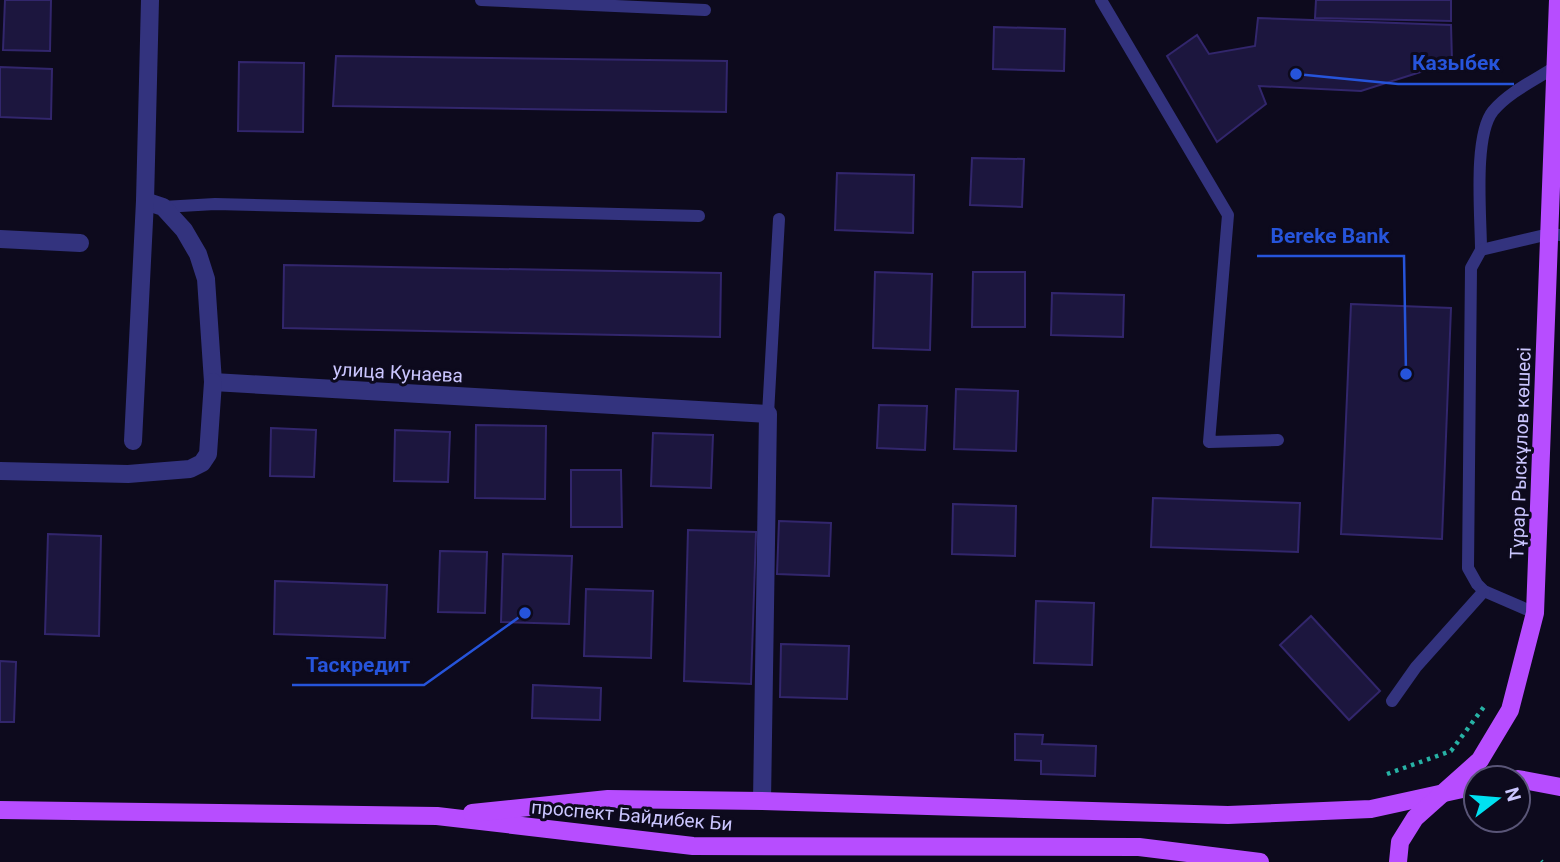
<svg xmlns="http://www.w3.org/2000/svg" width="1560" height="862" font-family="Roboto,sans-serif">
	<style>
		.building { fill: #1c163e; stroke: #32266c; stroke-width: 2 }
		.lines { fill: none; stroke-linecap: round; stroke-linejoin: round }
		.path { stroke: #27b2a5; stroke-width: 4.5; stroke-dasharray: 3.5 5; stroke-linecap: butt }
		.lane { stroke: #33337e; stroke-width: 12 }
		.street { stroke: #33337e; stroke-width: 18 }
		.primary { stroke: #b74dff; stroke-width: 18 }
		.labels { text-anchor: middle; stroke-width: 6; stroke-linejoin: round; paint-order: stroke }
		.street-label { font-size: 19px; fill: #cbc6ff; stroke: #0d0a1d }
		.leader { fill: none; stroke: #2654da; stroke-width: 2.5 }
		.callout-dot { fill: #2654da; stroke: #0d0a1d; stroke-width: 2.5 }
		.callout-label { font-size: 21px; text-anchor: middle; font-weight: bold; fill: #2654da; stroke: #0d0a1d; stroke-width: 6; stroke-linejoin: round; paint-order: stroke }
	</style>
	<rect width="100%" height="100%" fill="#0d0a1d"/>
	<!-- building -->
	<g class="building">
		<path d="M5 0H51L50 51 3 50Z"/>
		<path d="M1316 0H1451V21L1315 18Z"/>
		<path d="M1258 18 1451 25 1452 62 1361 91 1259 86 1266 104 1217 142 1167 56 1197 35 1209 54 1255 46Z"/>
		<path d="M994 27 1065 29 1064 71 993 69Z"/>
		<path d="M336 56 727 61 726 112 333 106Z"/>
		<path d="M239 62 304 63 303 132 238 131Z"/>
		<path d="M0 67 52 69 51 119 0 117Z"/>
		<path d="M972 158 1024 159 1022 207 970 205Z"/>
		<path d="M837 173 914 175 913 233 835 230Z"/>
		<path d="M284 265 721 273 720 337 283 328Z"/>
		<path d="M875 272 932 274 930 350 873 348Z"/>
		<path d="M973 272H1025V327H972Z"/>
		<path d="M1052 293 1124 295 1123 337 1051 335Z"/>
		<path d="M1351 304 1451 308 1442 539 1341 534Z"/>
		<path d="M956 389 1018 391 1016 451 954 449Z"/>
		<path d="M879 405 927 406 925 450 877 448Z"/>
		<path d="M476 425 546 426 545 499 475 498Z"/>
		<path d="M271 428 316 430 314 477 270 476Z"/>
		<path d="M395 430 450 432 448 482 394 481Z"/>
		<path d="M653 433 713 435 711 488 651 486Z"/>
		<path d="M571 470H621L622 527H571Z"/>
		<path d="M1153 498 1300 503 1298 552 1151 547Z"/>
		<path d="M953 504 1016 506 1015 556 952 554Z"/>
		<path d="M779 521 831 523 829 576 777 574Z"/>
		<path d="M688 530 756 532 751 684 684 681Z"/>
		<path d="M48 534 101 536 99 636 45 634Z"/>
		<path d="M440 551 487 552 485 613 438 612Z"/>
		<path d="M503 554 572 556 569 624 501 622Z"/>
		<path d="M275 581 387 585 385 638 274 634Z"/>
		<path d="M586 589 653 591 651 658 584 656Z"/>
		<path d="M1036 601 1094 603 1092 665 1034 663Z"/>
		<path d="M1311 616 1380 691 1349 720 1280 645Z"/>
		<path d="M781 644 849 646 847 699 780 697Z"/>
		<path d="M0 661 16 662 14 722H0Z"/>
		<path d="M533 685 601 688 600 720 532 718Z"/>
		<path d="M1015 734 1043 735 1042 744 1096 746 1095 776 1041 774V761L1015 760Z"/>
	</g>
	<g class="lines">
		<!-- path -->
		<g class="path">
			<path d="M1387 774 1451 751 1486 704"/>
			<path d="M1541 861 1542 862"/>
		</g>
		<!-- lane -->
		<g class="lane">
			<path d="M481 0 705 10"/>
			<path d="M1101 0 1228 215 1209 442 1278 440"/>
			<path d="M163 207 215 204 699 216"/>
			<path d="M1481 250C1481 217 1473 136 1493 111 1509 92 1535 80 1555 67"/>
			<path d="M768 414 779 219"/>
			<path d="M1535 613 1484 591 1477 584 1468 568 1471 268 1481 250 1549 234 1560 235"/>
			<path d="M1392 701 1416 667 1484 591"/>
		</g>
		<!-- street -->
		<g class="street">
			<path d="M145 201 163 207 184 230 198 254 206 279 213 382 768 414 762 801"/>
			<path d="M0 239 80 243"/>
			<path d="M133 441 145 201 150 0"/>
			<path d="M0 471 128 474 190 469 202 463 208 454 213 382"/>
		</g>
		<!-- primary -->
		<g class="primary">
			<path d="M1518 779 1560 787"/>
			<path d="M0 810 437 816 693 846 1139 847 1260 862"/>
			<path d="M472 813 608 799 762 801 1228 815 1371 809 1476 786"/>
			<path d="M1398 862 1400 842 1415 818 1480 760 1510 710 1535 613 1558 0"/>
		</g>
	</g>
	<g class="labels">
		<!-- street labels -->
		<g class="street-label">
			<text transform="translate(398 372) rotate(3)" y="7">улица Кунаева</text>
			<text transform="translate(1520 453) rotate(-88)" y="7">Тұрар Рыскұлов көшесі</text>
			<text transform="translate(632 815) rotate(5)" y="7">проспект Байдибек Би</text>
		</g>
	</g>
	<!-- callouts -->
	<path class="leader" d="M1296 74L1398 84H1514M1406 374L1404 256H1257M525 613L424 685H292"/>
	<g class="callout-dot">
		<circle cx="1296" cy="74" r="7"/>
		<circle cx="1406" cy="374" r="7"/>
		<circle cx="525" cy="613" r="7"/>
	</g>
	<g class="callout-label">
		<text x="1456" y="70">Казыбек</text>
		<text x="1330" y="243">Bereke Bank</text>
		<text x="358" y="672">Таскредит</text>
	</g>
	<!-- north arrow -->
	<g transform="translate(1497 799) rotate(74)"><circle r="33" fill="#0d0a1d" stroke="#595577" stroke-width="2"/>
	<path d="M0-5L12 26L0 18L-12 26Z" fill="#00e1f1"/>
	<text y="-10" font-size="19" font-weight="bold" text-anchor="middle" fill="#cbc6ff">N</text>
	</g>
</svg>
